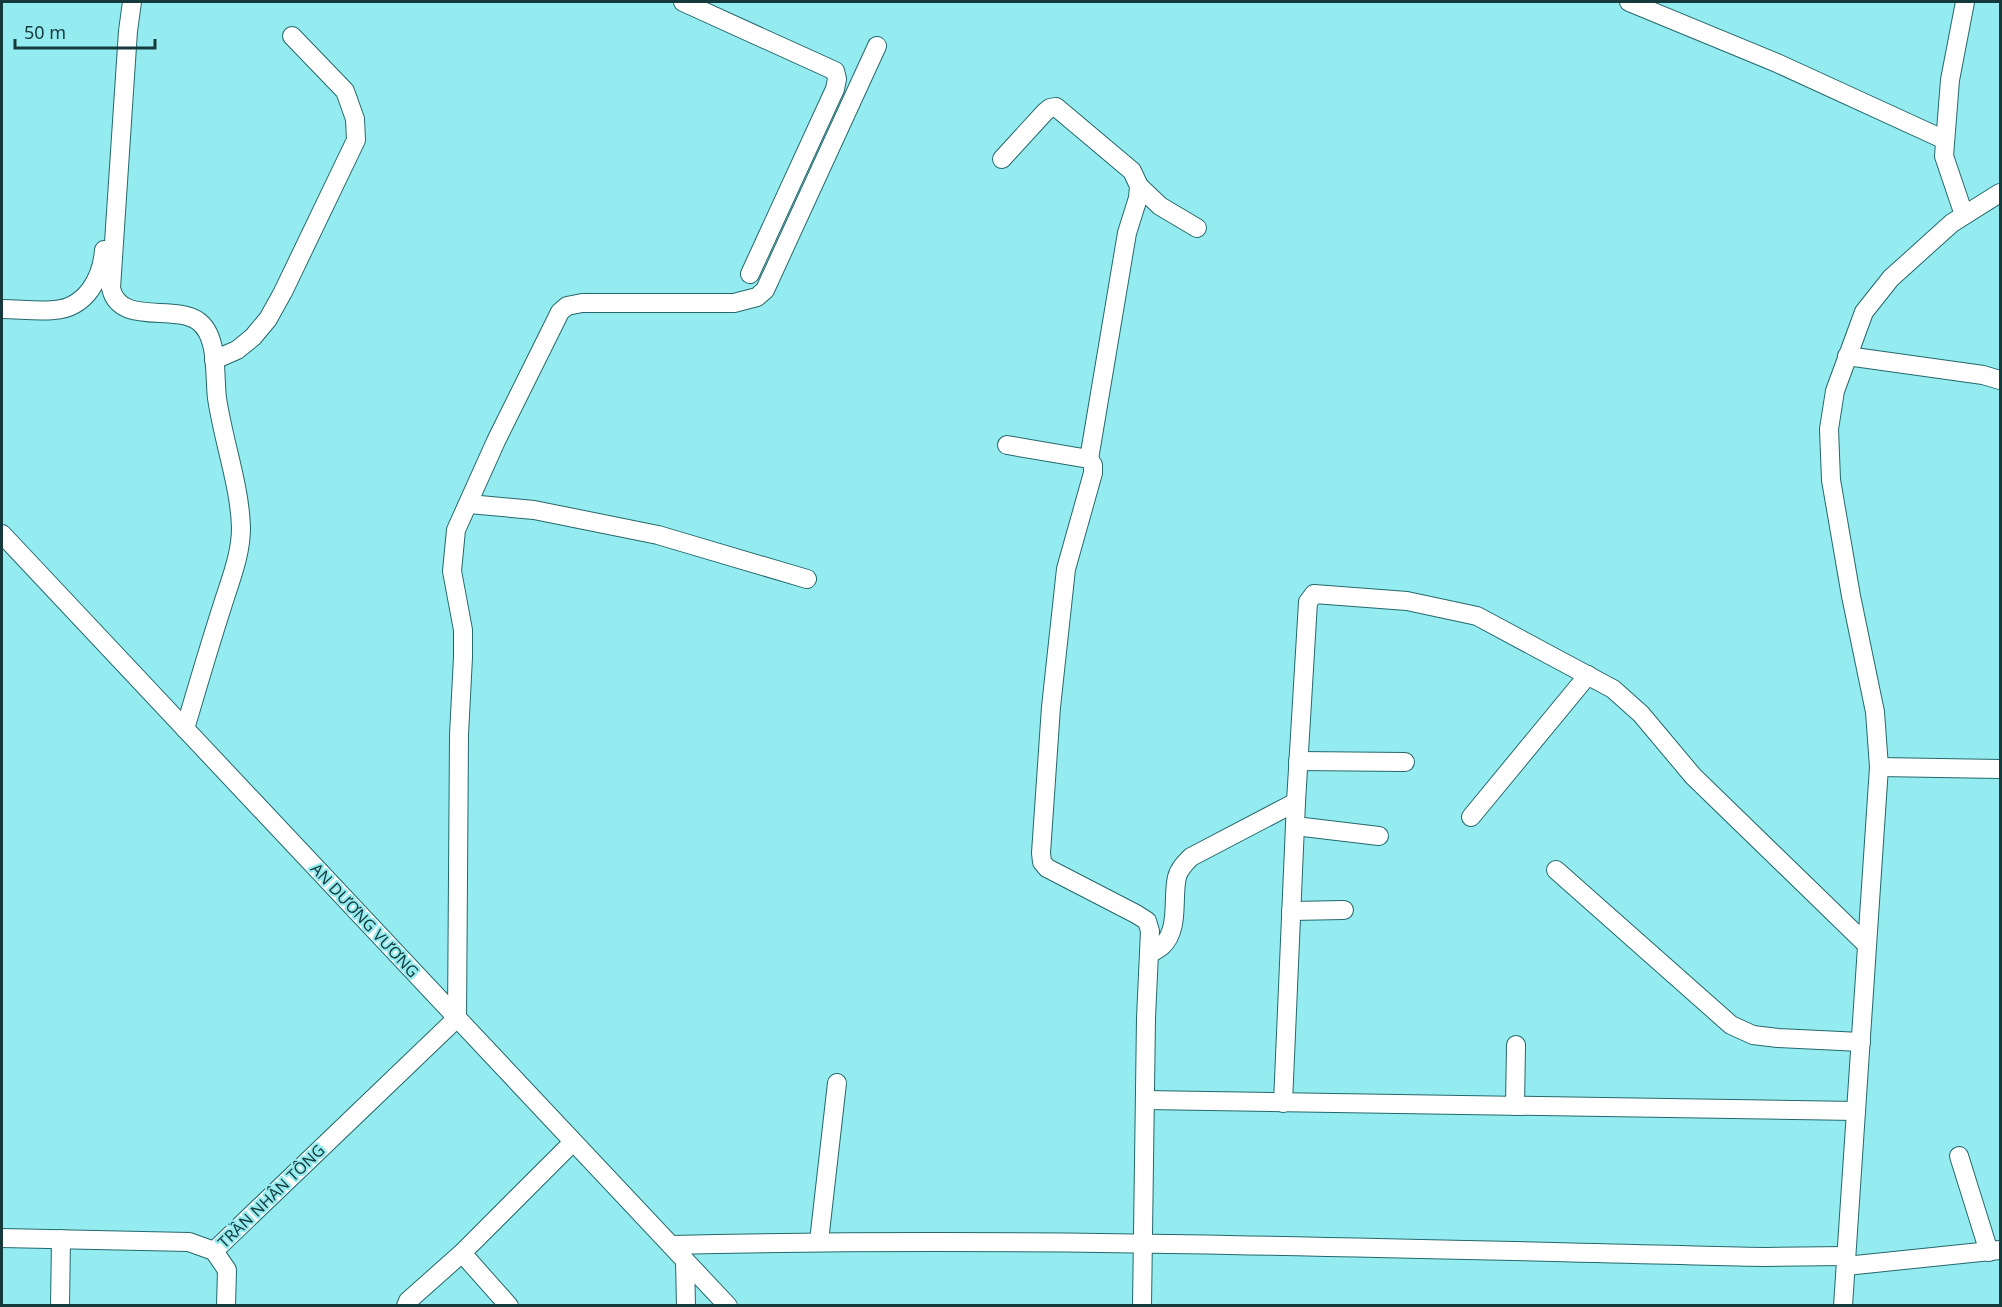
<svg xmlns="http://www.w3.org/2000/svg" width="2002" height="1307" font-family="'Noto Sans',sans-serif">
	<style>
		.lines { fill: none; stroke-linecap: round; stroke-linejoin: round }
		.minor-casing { stroke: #24686c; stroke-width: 20 }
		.minor { stroke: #fff; stroke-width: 18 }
		.labels { text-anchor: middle; stroke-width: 4.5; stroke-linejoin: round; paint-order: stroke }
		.street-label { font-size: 16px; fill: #153a3c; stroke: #95ecf0 }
	</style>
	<rect width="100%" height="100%" fill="#95ecf0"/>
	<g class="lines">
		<!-- minor casing -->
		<g class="minor-casing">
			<g id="minor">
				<path d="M132 2 128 31 111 288C119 326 173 304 198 321 219 336 214 375 217 398 223 440 240 486 241 528 241 555 230 581 222 607 209 647 197 688 185 729"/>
				<path d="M683 2 835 71 837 79 835 89 750 274"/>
				<path d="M1629 2 1777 63 1945 140"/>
				<path d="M1002 159 1045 112 1050 108 1056 107 1132 171 1139 186 1138 198 1127 233 1089 459"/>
				<path d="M1139 186 1160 206 1197 228"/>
				<path d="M1964 215 1944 156 1950 80 1965 2"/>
				<path d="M2 309C19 309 37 312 54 310 86 308 102 278 104 250"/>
				<path d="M1847 356 1983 375 2000 380"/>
				<path d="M214 360 237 350 253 337 268 319 283 292 356 140 355 119 345 91 292 36"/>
				<path d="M1007 445 1089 459 1093 465V473L1066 569 1051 707 1041 853 1042 862 1047 868 1136 914 1147 921 1150 931 1146 1018 1142 1306"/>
				<path d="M469 504 534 510 658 535 807 579"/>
				<path d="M2 534 728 1306"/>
				<path d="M1298 761 1405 762"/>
				<path d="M1879 767 2000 769"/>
				<path d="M1471 817 1588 675"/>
				<path d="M1295 826 1379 836"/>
				<path d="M1556 870 1731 1025 1753 1035 1778 1038 1861 1042"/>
				<path d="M1291 911 1344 910"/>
				<path d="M1149 954C1153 952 1158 949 1162 946 1180 929 1172 898 1177 877 1179 869 1185 863 1191 857L1296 802"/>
				<path d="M1145 1100 1856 1111"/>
				<path d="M1283 1103 1296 802 1308 602 1314 594 1407 601 1477 616 1613 689 1641 714 1693 776 1867 945"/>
				<path d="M1515 1106 1516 1045"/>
				<path d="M1959 1156 1989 1252"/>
				<path d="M2 1238 189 1242 214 1251"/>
				<path d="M819 1241 837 1083"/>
				<path d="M671 1245C1036 1236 1401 1249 1766 1257L1846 1256"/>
				<path d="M214 1251 457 1018 459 735 463 657V630L452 571 456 530 496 441 560 312 567 306 582 303H734L757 297 765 290 877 46"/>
				<path d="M214 1251 227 1270 226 1306"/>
				<path d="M685 1260 686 1306"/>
				<path d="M1846 1266 2000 1250"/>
				<path d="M60 1306 61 1239"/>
				<path d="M406 1306 408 1301 462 1253"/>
				<path d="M509 1306 462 1253 573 1142"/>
				<path d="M1843 1306 1879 767 1875 712 1851 596 1831 480 1829 429 1835 391 1864 312 1891 278 1952 223 2000 193"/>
			</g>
		</g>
		<!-- minor -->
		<use href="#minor" class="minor"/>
	</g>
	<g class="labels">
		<!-- street labels -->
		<g class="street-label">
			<text transform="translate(365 920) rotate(47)" y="6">AN DƯƠNG VƯƠNG</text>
			<text transform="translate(271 1196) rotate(-44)" y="6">TRẦN NHÂN TÔNG</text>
		</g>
	</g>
	<!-- border -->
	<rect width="2002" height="1307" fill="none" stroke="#153a3c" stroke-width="6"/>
	<!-- scale -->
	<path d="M15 39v9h140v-9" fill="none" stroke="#153a3c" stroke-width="3"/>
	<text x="24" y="39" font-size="18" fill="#153a3c" stroke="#95ecf0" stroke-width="4.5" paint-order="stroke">50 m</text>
</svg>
